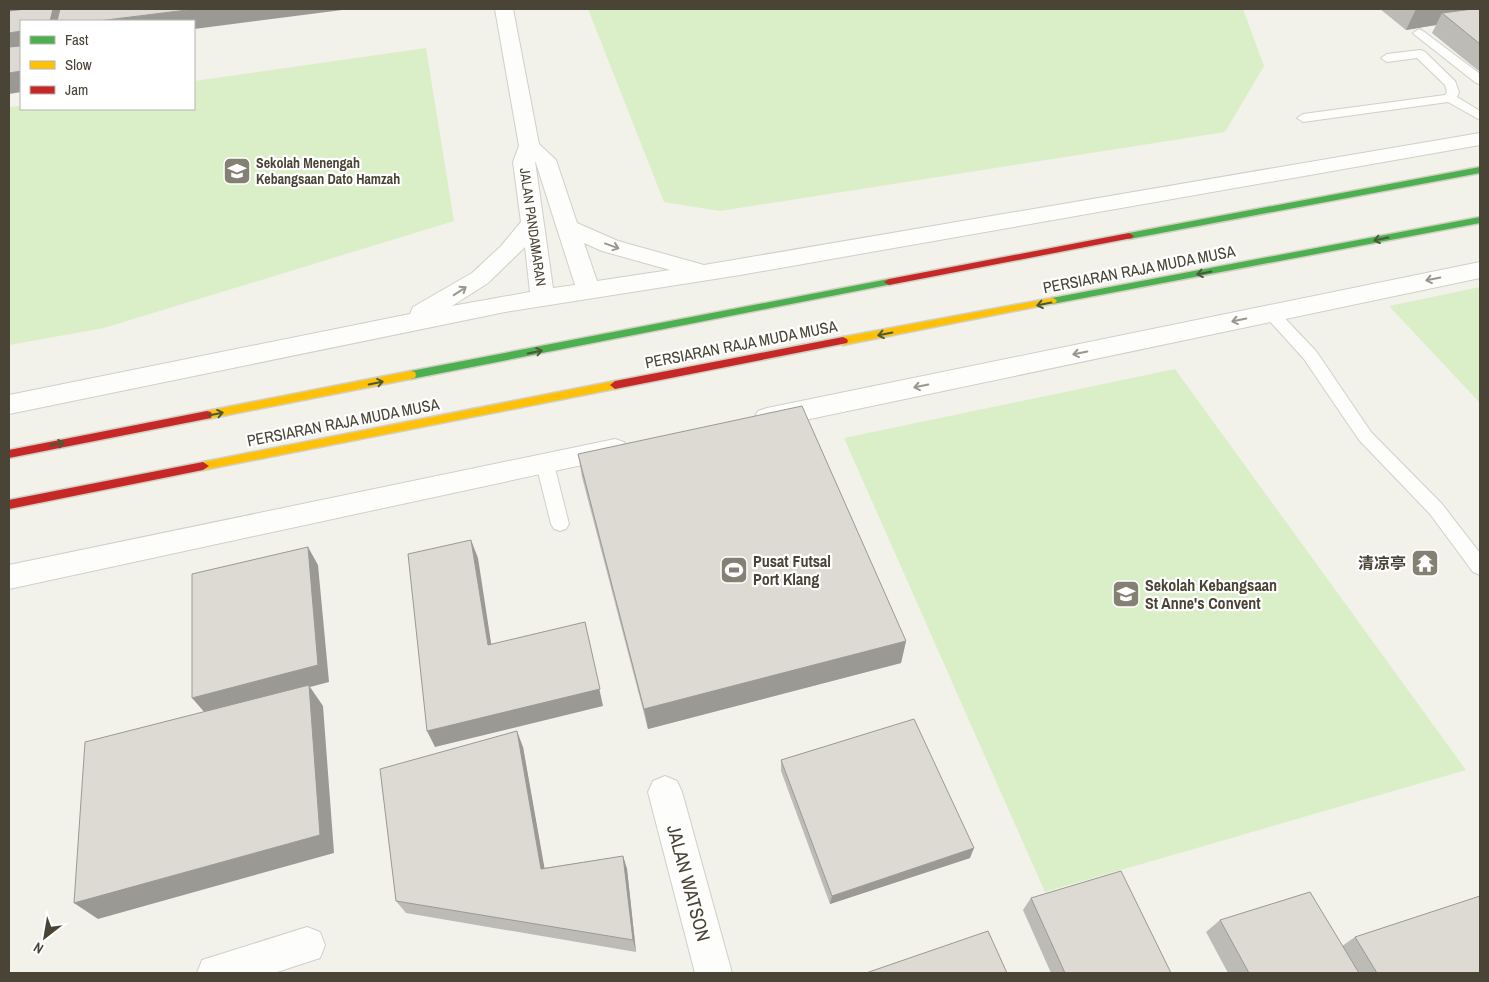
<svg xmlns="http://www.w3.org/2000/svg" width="1489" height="982" font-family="'Archivo Narrow','Noto Sans SC',sans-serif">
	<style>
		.green { fill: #daefc8 }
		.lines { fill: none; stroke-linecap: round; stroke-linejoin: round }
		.lane-casing { stroke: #d0cfc8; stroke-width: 2 }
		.street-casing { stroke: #d0cfc8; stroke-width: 2 }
		.fast-casing { stroke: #d2d0c1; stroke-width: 3 }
		.slow-casing { stroke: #d2d0c1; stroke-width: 3 }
		.jam-casing { stroke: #d2d0c1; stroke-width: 3 }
		.lane { fill: #fdfdfc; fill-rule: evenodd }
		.street { fill: #fdfdfc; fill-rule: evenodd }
		.fast { fill: #4caf50; fill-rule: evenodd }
		.slow { fill: #ffc107; fill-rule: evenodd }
		.jam { fill: #c62828; fill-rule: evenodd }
		.wall { fill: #bdbbb5 }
		.shaded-wall { fill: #9a9993 }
		.building { fill: #dcdad2; stroke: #9a9993 }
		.oneway { stroke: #4a593a }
		.oneway2 { stroke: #9a978f }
		.labels { text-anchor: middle; stroke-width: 4.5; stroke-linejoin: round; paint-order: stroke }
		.far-poi-label { font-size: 14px; font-weight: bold; fill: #494435; stroke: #fff; text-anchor: start }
		.far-street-label { font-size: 14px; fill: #494435; stroke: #fff }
		.street-label { font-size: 16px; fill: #494435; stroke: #fff }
		.poi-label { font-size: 16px; font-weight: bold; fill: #494435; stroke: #fff; text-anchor: start }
		.near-street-label { font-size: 19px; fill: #494435; stroke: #fff }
	</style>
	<rect width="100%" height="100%" fill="#f2f1ea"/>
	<!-- green -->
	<g class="green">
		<path d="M588 9H1243L1264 66 1225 132 720 211 664 202Z"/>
		<path d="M426 48 454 221 104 328 9 345V107L21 106V109H194V81Z"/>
		<path d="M1480 287V403L1389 306Z"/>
		<path d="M1175 369 1466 770 1045 892 844 438Z"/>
	</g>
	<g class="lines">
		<!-- lane casing -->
		<g class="lane-casing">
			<g id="lane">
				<path d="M1419 29 1423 31 1480 74V84L1476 83 1415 35 1413 33Z"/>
				<path d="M1420 50 1424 51 1455 81 1459 92 1457 97 1480 111V120L1448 102 1303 122 1297 118 1303 114 1445 95 1447 92 1445 85 1417 58 1387 62 1381 58 1387 54Z"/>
				<path d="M1271 308 1276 309 1316 351 1371 432 1442 504 1480 553V575L1473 572 1430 514 1359 440 1304 359 1266 317 1263 313 1266 309Z"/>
				<path d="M545 457 551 459 554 464 569 524 566 529 560 531 554 529 551 524 536 464 539 459Z"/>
			</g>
		</g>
		<!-- street casing -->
		<g class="street-casing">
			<g id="street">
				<path d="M495 9H513L539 144 556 160 577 223 618 241 704 265 1480 133V145L740 275 505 312 9 414V395L410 314 413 307 472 273 501 246 521 222 513 162 519 146ZM535 161 536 163 575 285 553 288ZM584 243 602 251 670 270 597 281ZM525 247 530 292 452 306 488 283Z"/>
				<path d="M1480 262V278L767 428 758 425 754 418 758 411 767 408Z"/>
				<path d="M615 439 624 442 628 449 624 456 9 589V565Z"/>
				<path d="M665 776 677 781 682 792 732 973H695L648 792 653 781Z"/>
				<path d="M307 927 320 932 325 945 320 958 274 973H197L202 960Z"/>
			</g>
		</g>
		<!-- fast casing -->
		<g class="fast-casing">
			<g id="fast">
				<path d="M1480 167V173L1129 239 1124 236 1129 233Z"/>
				<path d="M1480 217V223L1052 304 1047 301 1052 298Z"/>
				<path d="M889 279 892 280V284L411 379 406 375 411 371Z"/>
			</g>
		</g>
		<!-- slow casing -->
		<g class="slow-casing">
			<g id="slow">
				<path d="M1052 298 1055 299 1057 301 1055 303 843 345 838 341 843 337Z"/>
				<path d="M411 371 415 372 416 375 415 378 207 419 202 415 207 411Z"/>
				<path d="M615 381 620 385 619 388 203 470 197 466 203 462Z"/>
			</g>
		</g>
		<!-- jam casing -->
		<g class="jam-casing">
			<g id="jam">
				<path d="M1129 233 1134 236 1132 238 889 285 884 282 889 279Z"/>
				<path d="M843 337 847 339 848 341 847 343 615 389 610 385 615 381Z"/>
				<path d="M207 411 211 412 212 415 211 418 9 458V450Z"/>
				<path d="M203 462 209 466 203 470 9 509V500Z"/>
			</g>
		</g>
		<!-- lane -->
		<use href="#lane" class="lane"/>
		<!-- street -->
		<use href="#street" class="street"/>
		<!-- fast -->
		<use href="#fast" class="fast"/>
		<!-- slow -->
		<use href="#slow" class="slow"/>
		<!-- jam -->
		<use href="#jam" class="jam"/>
	</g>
	<!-- wall -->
	<g class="wall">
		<path d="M1380 9H1480V72L1432 33 1436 25 1406 30Z"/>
		<path d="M578 454 906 641 901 663 648 729 582 477Z"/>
		<path d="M523 747 544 868 623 856 627 869 636 952 406 913 396 901Z"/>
		<path d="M781 760 970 858 830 904 781 771Z"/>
		<path d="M1031 898 1171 973H1051L1023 910Z"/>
		<path d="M1220 920 1342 946 1355 937 1480 973H1228L1206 932Z"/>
	</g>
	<!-- shaded-wall -->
	<g class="shaded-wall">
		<path d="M9 9H102L58 14 62 21H9Z"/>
		<path d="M195 9H350L194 29V21H98Z"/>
		<path d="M1416 9H1480L1442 13 1436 25 1406 30Z"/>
		<path d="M21 31V52L9 54V33Z"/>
		<path d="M21 71V92L9 94V73Z"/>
		<path d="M471 540 478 558 494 662 488 645Z"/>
		<path d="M308 547 318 565 329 682 310 687 323 706 334 853 98 919 74 903 206 714 192 698Z"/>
		<path d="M585 622 603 706 435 747 427 731Z"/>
		<path d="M906 641 901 663 648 729 644 709Z"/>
		<path d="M517 731 523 747 547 882 541 869Z"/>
		<path d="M974 848 970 858 830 904 832 896Z"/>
		<path d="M623 856 627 869 636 952 633 940Z"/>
	</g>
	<!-- building -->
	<g class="building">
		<path d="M26 9H53L50 21H21V31L9 33V11Z"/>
		<path d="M60 9H195L98 21H57Z"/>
		<path d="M1473 9H1480V44L1442 13Z"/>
		<path d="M21 46V71L9 73V47Z"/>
		<path d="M802 406 906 641 644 709 578 454Z"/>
		<path d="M471 540 488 645 585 622 600 689 427 731 408 554Z"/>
		<path d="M308 547 318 665 192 698V574Z"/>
		<path d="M309 685 320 835 74 903 85 742Z"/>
		<path d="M914 719 974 848 832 896 781 760Z"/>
		<path d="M517 731 541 869 623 856 633 940 396 901 380 769Z"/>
		<path d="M1121 871 1171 973H1065L1031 898Z"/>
		<path d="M1310 892 1359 973H1249L1220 920Z"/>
		<path d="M1480 896V973H1377L1355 937Z"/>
		<path d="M988 931 1007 973H866Z"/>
	</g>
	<!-- one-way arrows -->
	<defs><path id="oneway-shaft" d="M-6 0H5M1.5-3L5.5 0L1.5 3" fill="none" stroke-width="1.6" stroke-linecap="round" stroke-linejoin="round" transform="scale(1.25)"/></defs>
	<g class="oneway">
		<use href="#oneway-shaft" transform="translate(1381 239) rotate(169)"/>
		<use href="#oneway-shaft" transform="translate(1204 273) rotate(169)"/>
		<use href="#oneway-shaft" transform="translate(1044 304) rotate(169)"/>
		<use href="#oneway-shaft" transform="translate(885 334) rotate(169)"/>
		<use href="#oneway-shaft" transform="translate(535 352) rotate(-11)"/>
		<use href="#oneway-shaft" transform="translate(376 383) rotate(-11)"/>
		<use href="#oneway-shaft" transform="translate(216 414) rotate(-11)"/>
		<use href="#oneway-shaft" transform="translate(57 444) rotate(-11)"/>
	</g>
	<g class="oneway2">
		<use href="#oneway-shaft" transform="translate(612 246) rotate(20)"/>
		<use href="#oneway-shaft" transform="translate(1433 279) rotate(168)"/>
		<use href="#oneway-shaft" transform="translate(460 291) rotate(-33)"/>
		<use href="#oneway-shaft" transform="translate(1239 320) rotate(168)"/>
		<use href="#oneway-shaft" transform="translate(1080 353) rotate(168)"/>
		<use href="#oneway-shaft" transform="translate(921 386) rotate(168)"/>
	</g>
	<!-- icons -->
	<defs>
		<g id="school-square" transform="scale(1.4375)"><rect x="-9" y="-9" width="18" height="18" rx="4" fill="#848174" stroke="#fff"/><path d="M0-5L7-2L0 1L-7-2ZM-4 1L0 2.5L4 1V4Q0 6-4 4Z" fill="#fff"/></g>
		<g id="temple-square" transform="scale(1.4375)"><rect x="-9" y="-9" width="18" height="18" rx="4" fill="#848174" stroke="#fff"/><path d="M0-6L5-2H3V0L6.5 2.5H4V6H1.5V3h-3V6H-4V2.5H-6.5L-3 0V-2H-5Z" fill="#fff"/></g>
		<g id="stadium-square" transform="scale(1.4375)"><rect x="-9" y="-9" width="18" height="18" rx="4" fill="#848174" stroke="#fff"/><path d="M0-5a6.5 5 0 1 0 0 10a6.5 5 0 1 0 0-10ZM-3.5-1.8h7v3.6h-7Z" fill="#fff"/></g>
	</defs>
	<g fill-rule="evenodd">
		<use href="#school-square" x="237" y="171"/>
		<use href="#temple-square" x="1425" y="563"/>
		<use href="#stadium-square" x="734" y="570"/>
		<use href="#school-square" x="1126" y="594"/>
	</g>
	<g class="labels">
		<!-- far-poi labels -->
		<g class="far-poi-label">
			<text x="256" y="168">Sekolah Menengah<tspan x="256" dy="16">Kebangsaan Dato Hamzah</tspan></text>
		</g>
		<!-- far-street labels -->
		<g class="far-street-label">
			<text transform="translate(533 227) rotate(82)" y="5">JALAN PANDAMARAN</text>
		</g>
		<!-- street labels -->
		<g class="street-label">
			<text transform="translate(1139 269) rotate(-11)" y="6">PERSIARAN RAJA MUDA MUSA</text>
			<text transform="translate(741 344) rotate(-11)" y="6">PERSIARAN RAJA MUDA MUSA</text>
			<text transform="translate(343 422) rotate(-11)" y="6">PERSIARAN RAJA MUDA MUSA</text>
		</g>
		<!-- poi labels -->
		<g class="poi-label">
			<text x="753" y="567">Pusat Futsal<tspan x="753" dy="18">Port Klang</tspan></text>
			<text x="1406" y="569" text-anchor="end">清凉亭</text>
			<text x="1145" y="591">Sekolah Kebangsaan<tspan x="1145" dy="18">St Anne's Convent</tspan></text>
		</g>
		<!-- near-street labels -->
		<g class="near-street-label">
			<text transform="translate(689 883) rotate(75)" y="7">JALAN WATSON</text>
		</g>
	</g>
	<!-- border -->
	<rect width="1489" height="982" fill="none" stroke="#494435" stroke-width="20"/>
	<!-- legend -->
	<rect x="20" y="20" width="175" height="90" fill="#ffffff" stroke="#b6b4ae"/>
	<rect x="30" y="36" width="25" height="8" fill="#4caf50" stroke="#b6b4ae"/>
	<text x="65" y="45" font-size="15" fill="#494435">Fast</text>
	<rect x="30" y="61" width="25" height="8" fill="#ffc107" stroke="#b6b4ae"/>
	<text x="65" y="70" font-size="15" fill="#494435">Slow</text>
	<rect x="30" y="86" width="25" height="8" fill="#c62828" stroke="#b6b4ae"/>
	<text x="65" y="95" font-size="15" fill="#494435">Jam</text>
	<!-- north arrow -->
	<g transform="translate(45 937) rotate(211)" stroke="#ffffff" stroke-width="4" paint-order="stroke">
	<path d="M0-4L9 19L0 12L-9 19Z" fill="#494435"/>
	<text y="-8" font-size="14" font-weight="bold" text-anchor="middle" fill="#494435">N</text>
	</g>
</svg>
